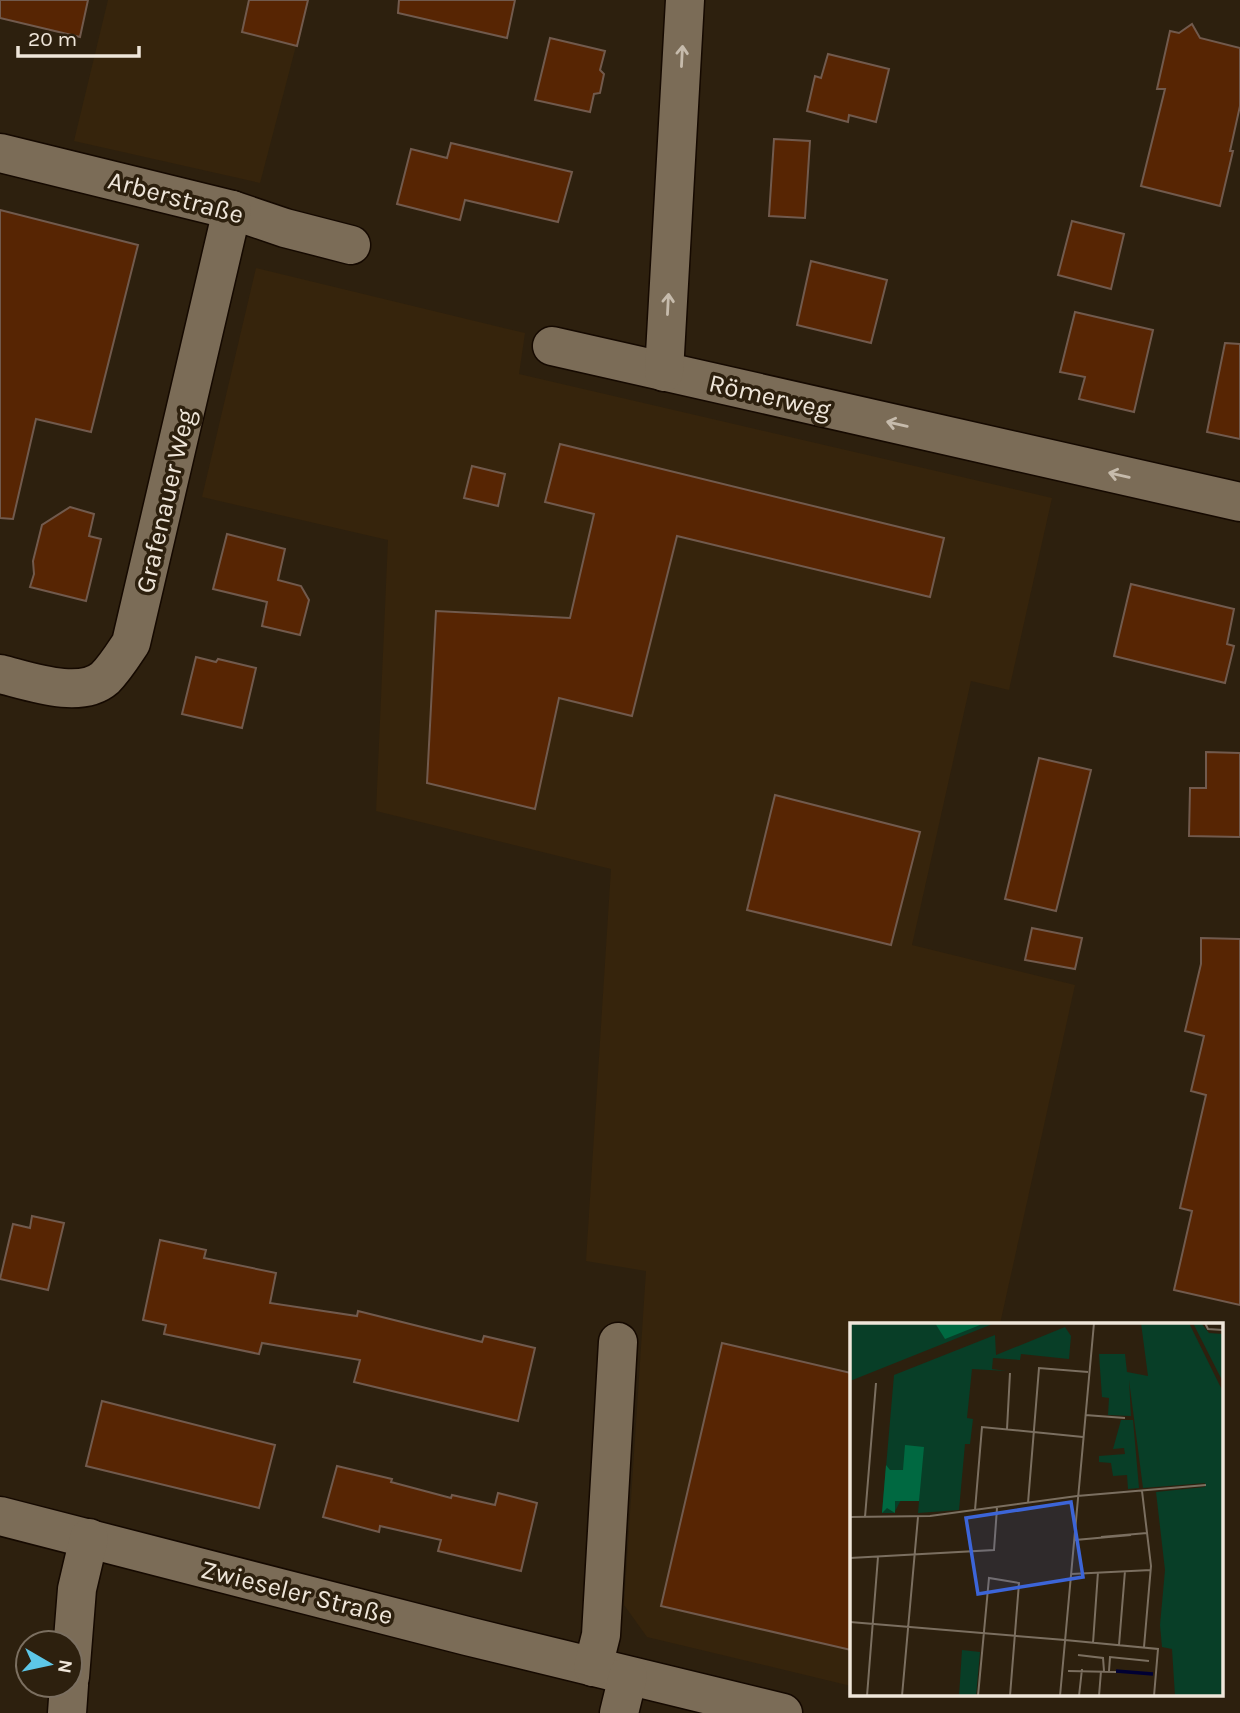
<svg xmlns="http://www.w3.org/2000/svg" width="1240" height="1713" font-family="Karla,sans-serif">
	<style>
		.built { fill: #36240c }
		.building { fill: #572503; stroke: #715a4d; stroke-width: 2 }
		.lines { fill: none; stroke-linecap: round; stroke-linejoin: round }
		.minor-casing { stroke: #150900; stroke-width: 41 }
		.minor { stroke: #7b6c57; stroke-width: 38 }
		.oneway { stroke: #c6bbac }
		.labels { text-anchor: middle; stroke-width: 7; stroke-linejoin: round; paint-order: stroke }
		.street-label { font-size: 26px; fill: #efe6da; stroke: #2d200e }
		.inset-river { fill: none; stroke: #000034; stroke-width: 3.5 }
		.inset-road { fill: none; stroke: #7b6f60; stroke-width: 2 }
		.view { fill: #3c65d8; fill-opacity: 0.15; stroke: #3c65d8; stroke-width: 3.5 }
		.inset-edge { fill: none; stroke: #efe6da; stroke-width: 3.5 }
	</style>
	<rect width="100%" height="100%" fill="#2d200e"/>
	<!-- built -->
	<g class="built">
		<path d="M108 0H308L260 183 74 141Z"/>
		<path d="M256 268 525 333 519 374 1052 498 1009 690 971 681 912 945 1075 985 1000 1324H852L851 1686 647 1637 624 1605 646 1271 586 1261 611 869 376 811 388 540 202 497Z"/>
	</g>
	<!-- building -->
	<g class="building">
		<path d="M0 0H88L80 37 0 18Z"/>
		<path d="M249 0H308L297 46 242 32Z"/>
		<path d="M399 0H515L507 38 398 13Z"/>
		<path d="M1192 24 1200 38 1240 48V106L1230 151H1233L1220 206 1141 186 1165 89H1157L1170 31 1179 33Z"/>
		<path d="M550 38 605 51 600 70 604 74 600 93 594 94 590 112 535 100Z"/>
		<path d="M828 54 889 69 876 122 849 115 848 122 807 111 815 76 821 78Z"/>
		<path d="M774 139 810 141 805 218 769 216Z"/>
		<path d="M451 143 572 172 558 222 465 200 460 220 397 204 411 149 447 158Z"/>
		<path d="M0 210 138 245 91 432 36 419 13 519 0 518Z"/>
		<path d="M1072 221 1124 234 1111 289 1058 275Z"/>
		<path d="M811 261 887 280 871 343 797 325Z"/>
		<path d="M1075 312 1153 330 1134 412 1079 399 1085 377 1060 372Z"/>
		<path d="M1225 343 1240 344V439L1207 432Z"/>
		<path d="M560 444 944 538 930 597 677 536 632 716 559 698 535 809 427 783 436 611 570 618 594 514 545 502Z"/>
		<path d="M472 466 505 474 498 506 464 498Z"/>
		<path d="M70 507 94 514 89 536 101 539 86 601 30 587 34 574 33 561 42 525Z"/>
		<path d="M227 534 285 549 278 580 301 586 309 600 300 635 262 626 267 602 213 589Z"/>
		<path d="M1131 584 1234 609 1227 644 1234 646 1225 683 1114 656Z"/>
		<path d="M196 657 216 662 218 659 256 668 242 728 182 714Z"/>
		<path d="M1206 752 1240 753V837L1189 836 1190 788H1206Z"/>
		<path d="M1039 758 1091 770 1056 911 1005 899Z"/>
		<path d="M775 795 920 832 891 945 747 910Z"/>
		<path d="M1032 928 1082 938 1075 969 1025 960Z"/>
		<path d="M1201 938 1240 939V1305L1174 1290 1192 1211 1180 1208 1206 1095 1191 1091 1204 1036 1185 1031 1201 964Z"/>
		<path d="M32 1216 64 1223 48 1290 0 1279 13 1224 30 1228Z"/>
		<path d="M160 1240 206 1250 204 1258 276 1273 270 1303 357 1316 358 1311 482 1342 484 1336 535 1348 518 1421 354 1382 360 1360 262 1343 259 1354 164 1334 166 1325 143 1320Z"/>
		<path d="M722 1343 851 1373V1650L661 1606Z"/>
		<path d="M102 1401 275 1445 259 1508 86 1466Z"/>
		<path d="M337 1466 392 1479 391 1482 451 1498 452 1495 495 1505 498 1493 537 1503 521 1571 438 1551 441 1540 380 1526 379 1532 323 1517Z"/>
	</g>
	<g class="lines">
		<!-- minor casing -->
		<g class="minor-casing">
			<g id="minor">
				<path d="M0 153 232 210 285 228 351 245"/>
				<path d="M552 346 1240 502"/>
				<path d="M664 372 685 0"/>
				<path d="M0 674C29 681 80 700 105 678 115 668 123 655 131 643L232 210"/>
				<path d="M0 1516 467 1636 783 1713"/>
				<path d="M593 1667 601 1635 618 1342"/>
				<path d="M70 1677 77 1589 89 1538"/>
				<path d="M67 1713 69 1685"/>
				<path d="M619 1713 628 1676"/>
			</g>
		</g>
		<!-- minor -->
		<use href="#minor" class="minor"/>
	</g>
	<!-- one-way arrows -->
	<defs><path id="oneway-shaft" d="M-6 0H5M1.5-3L5.5 0L1.5 3" fill="none" stroke-width="1.6" stroke-linecap="round" stroke-linejoin="round" transform="scale(1.75)"/></defs>
	<g class="oneway">
		<use href="#oneway-shaft" transform="translate(682 56) rotate(-87)"/>
		<use href="#oneway-shaft" transform="translate(668 304) rotate(-87)"/>
		<use href="#oneway-shaft" transform="translate(897 424) rotate(-167)"/>
		<use href="#oneway-shaft" transform="translate(1119 475) rotate(-167)"/>
	</g>
	<g class="labels">
		<!-- street labels -->
		<g class="street-label">
			<text transform="translate(176 197) rotate(15)" y="9">Arberstraße</text>
			<text transform="translate(770 396) rotate(13)" y="9">Römerweg</text>
			<text transform="translate(165 501) rotate(-77)" y="9">Grafenauer Weg</text>
			<text transform="translate(297 1592) rotate(14)" y="9">Zwieseler Straße</text>
		</g>
	</g>
	<!-- overview -->
	<g transform="translate(850 1323)">
		<rect width="373" height="373" fill="#2d200e"/>
		<path d="M0 0 133 1 145 0 0 58ZM291 0H339L373 69V373H325L322 326 312 324 310 302 315 247 306 169 355 164V160L293 165 279 57 281 93 258 92 259 75 252 74 249 31H275L277 49 298 53ZM343 0H351L359 10 373 11V59ZM215 4 221 13 219 36 171 31 170 37 143 35 142 46 156 48 122 46 117 95 123 96 120 121H115L109 187 68 190 69 178 51 177 44 190H32L44 52 145 12 146 32ZM271 97H283L289 165 278 166 277 152 263 153 261 140 249 139V133L275 131 274 125 263 126ZM112 327 130 329 126 373H109Z" fill="#083e27"/>
		<path d="M85 0H135L95 16ZM55 122 74 124 69 178H45V190L37 185 32 190 36 142 40 147H53Z" fill="#006941"/>
		<path class="inset-river" d="M266 348 303 351"/>
		<path class="inset-road" d="M355 0 358 6 373 7M235 92 275 95M157 106 160 50M292 168 301 243 294 324M178 180 189 45 238 49M125 187 132 104 233 114M0 194 80 193 227 173 356 162M15 194 26 60M251 214 297 210M225 217 281 212M0 235 144 227 147 185M221 251 301 247M0 299 215 317M215 317 308 326 304 373M243 320 248 249M269 322 275 248M228 332 253 335 254 348M218 348 266 349M259 348 260 334 299 338M17 373 28 234M52 373 68 194M128 373 139 255 169 260 160 373M210 373 244 0M229 373 232 346M249 373 251 348"/>
		<path class="view" d="M221 179 233 254 128 271 116 195Z"/>
		<rect width="373" height="373" class="inset-edge"/>
	</g>
	<!-- north arrow -->
	<g transform="translate(49 1664) rotate(99)"><circle r="33" fill="#2d200e" stroke="#7b6f60" stroke-width="2"/>
	<path d="M0-5L12 26L0 18L-12 26Z" fill="#5dc7e8"/>
	<text y="-10" font-size="19" font-weight="bold" text-anchor="middle" fill="#efe6da">N</text>
	</g>
	<!-- scale -->
	<path d="M18 46v10h121v-10" fill="none" stroke="#efe6da" stroke-width="3.5"/>
	<text x="28" y="46" font-size="21" fill="#efe6da" stroke="#2d200e" stroke-width="5" paint-order="stroke">20 m</text>
</svg>
